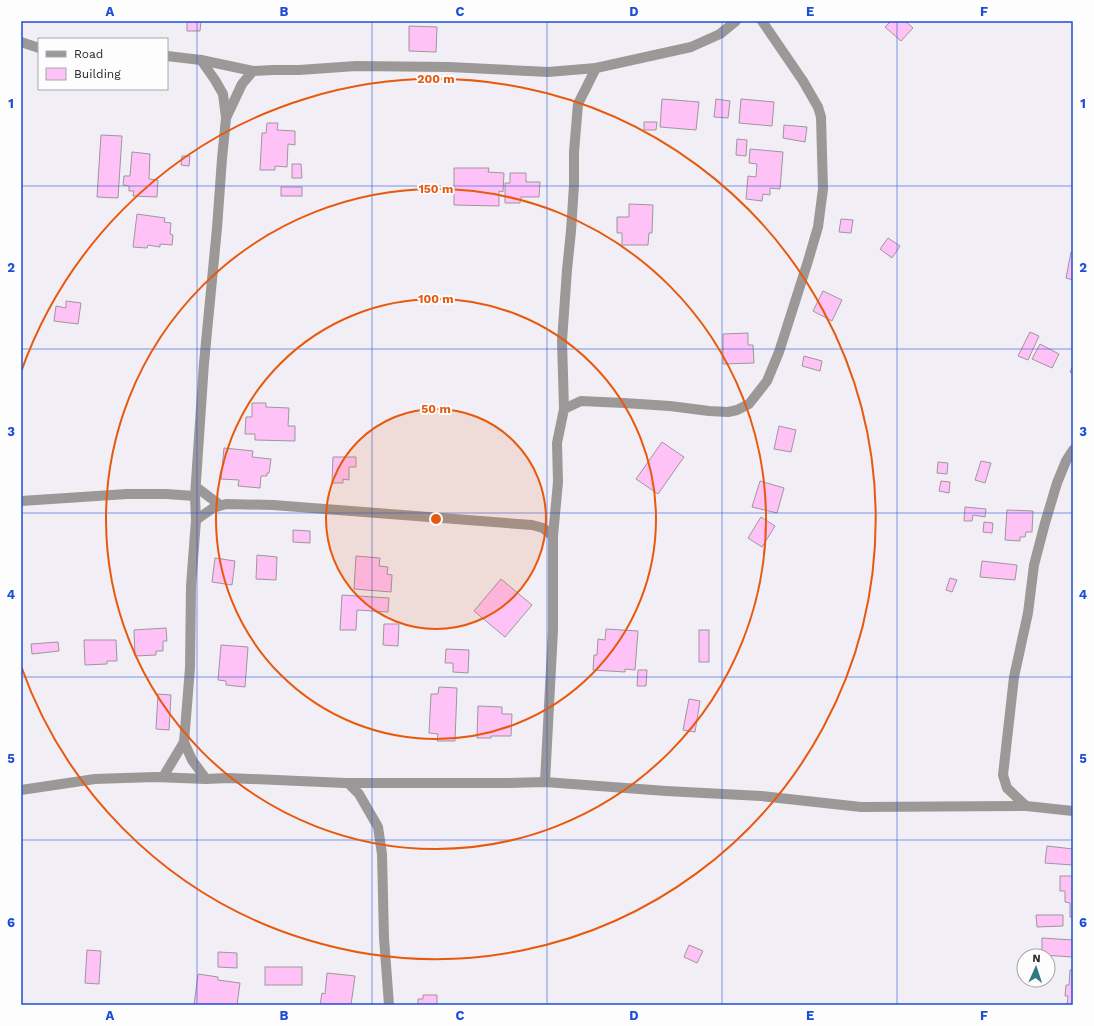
<svg xmlns="http://www.w3.org/2000/svg" width="1094" height="1026" font-family="'Work Sans',sans-serif">
	<style>
		.building { fill: #ffc2f6; stroke: #9d979c }
		.lines { fill: none; stroke-linecap: round; stroke-linejoin: round }
		.minor { stroke: #9c9898; stroke-width: 10 }
		.grid { fill: none; stroke: #1d4ed8; stroke-width: 1; stroke-opacity: 0.55 }
		.ring { fill: none; stroke: #e8590c; stroke-width: 2 }
		.centre { fill: #e8590c; stroke: #fdfdfe; stroke-width: 2 }
		.ring-label { font-size: 12px; text-anchor: middle; font-weight: bold; fill: #e8590c; stroke: #fdfdfe; stroke-width: 4; stroke-linejoin: round; paint-order: stroke }
		.neatline { fill: none; stroke: #1d4ed8; stroke-width: 1.5 }
		.grid-label { font-size: 13px; text-anchor: middle; font-weight: bold; fill: #1d4ed8 }
	</style>
	<rect width="100%" height="100%" fill="#f1eef6"/>
	<!-- building -->
	<g class="building">
		<path d="M187 21H201L200 31H187Z"/>
		<path d="M891 21H905L913 28 901 41 885 27Z"/>
		<path d="M409 26 437 27 436 52 409 51Z"/>
		<path d="M662 99 699 102 696 130 660 127Z"/>
		<path d="M716 99 730 101 728 118 714 117Z"/>
		<path d="M741 99 774 102 772 126 739 123Z"/>
		<path d="M644 122H657L656 130H644Z"/>
		<path d="M267 123H278L277 130 295 131V145L288 144 287 167 275 166V170H260L262 133H266Z"/>
		<path d="M784 125 807 127 805 142 783 138Z"/>
		<path d="M101 135 122 136 118 198 97 197Z"/>
		<path d="M737 139 747 140 746 156 736 155Z"/>
		<path d="M750 149 783 152 780 189 770 188V195L763 194 762 201 746 199 748 176 756 177 757 164 749 163Z"/>
		<path d="M132 152 150 154 149 179 158 180 157 197 133 196 134 191H129V186L123 185 124 176H130Z"/>
		<path d="M182 156H190L189 166 181 165Z"/>
		<path d="M292 164H301L302 178H292Z"/>
		<path d="M454 168H489L488 172 504 173 503 192 499 191V206L454 205Z"/>
		<path d="M510 173H526V182H540L539 197H521L520 203H505V183H510Z"/>
		<rect x="281" y="187" width="21" height="9"/>
		<path d="M629 204 653 205 652 233H649L648 245H622V233H617V217H629Z"/>
		<path d="M137 214 165 218 164 222 171 223 170 234 173 235 172 245 160 244V247L148 245 147 248 133 247Z"/>
		<path d="M841 219 853 220 851 233 839 232Z"/>
		<path d="M888 238 900 246 892 258 880 249Z"/>
		<path d="M1071 252H1073V280L1066 278Z"/>
		<path d="M823 291 842 300 832 321 813 311Z"/>
		<path d="M66 301 81 303 78 324 54 321 56 306 66 308Z"/>
		<path d="M1030 332 1039 336 1028 360 1018 356Z"/>
		<path d="M748 333V345H753L754 363 723 364V334Z"/>
		<path d="M1040 344 1059 354 1052 368 1032 359Z"/>
		<path d="M804 356 822 361 820 371 802 366Z"/>
		<path d="M1073 365V374L1070 372Z"/>
		<path d="M252 403H266V407L289 408 288 426H295V441L255 440V434H245L246 417H252Z"/>
		<path d="M779 426 796 430 791 452 774 449Z"/>
		<path d="M662 442 684 457 658 494 636 479Z"/>
		<path d="M224 448 253 451 252 457 271 459 269 473H267V476H261L260 488 238 486 239 480 221 479Z"/>
		<path d="M333 457H356V467H349V480L343 479V483H332Z"/>
		<path d="M981 461 991 463 985 483 975 480Z"/>
		<path d="M938 462 948 463 947 474 937 473Z"/>
		<path d="M760 481 784 488 777 513 752 507Z"/>
		<path d="M941 481 950 482 949 493 939 491Z"/>
		<path d="M965 507 986 509 985 517 973 515 972 521H964Z"/>
		<path d="M1007 510 1033 511 1032 532H1026L1025 537H1020V541L1005 540Z"/>
		<path d="M761 517 775 526 762 547 748 538Z"/>
		<path d="M984 522 993 523 992 533 983 532Z"/>
		<path d="M293 530 310 531V543L293 542Z"/>
		<path d="M257 555 277 557 276 580 256 579Z"/>
		<path d="M356 556 380 558 379 566 388 567 387 574 392 575 391 592 354 589Z"/>
		<path d="M215 558 235 561 232 585 212 582Z"/>
		<path d="M982 561 1017 565 1015 580 980 577Z"/>
		<path d="M950 578 957 580 952 592 946 590Z"/>
		<path d="M501 579 532 605 505 637 474 611Z"/>
		<path d="M342 595 389 598 388 612 357 610 356 630H340Z"/>
		<path d="M384 624H399L398 646 383 645Z"/>
		<path d="M166 628 167 641H163V651H156V655L135 656 134 630Z"/>
		<path d="M606 629 638 631 635 670 625 669V672L593 670 594 655H597L598 639 605 640Z"/>
		<rect x="699" y="630" width="10" height="32"/>
		<path d="M84 640H116L117 661H107V664L85 665Z"/>
		<path d="M58 642 59 651 32 654 31 644Z"/>
		<path d="M221 645 248 647 245 687 226 685V681L218 680Z"/>
		<path d="M446 649 469 650 468 673 453 672V663H445Z"/>
		<path d="M638 670H647L646 686H637Z"/>
		<path d="M439 687 457 688 455 741H437L438 734 429 733 431 694H438Z"/>
		<path d="M158 694 171 695 169 730 156 729Z"/>
		<path d="M689 699 700 701 695 732 683 730Z"/>
		<path d="M478 706 502 707V714H512L511 736H491V738H477Z"/>
		<path d="M1047 846 1073 849V865L1045 863Z"/>
		<path d="M1060 876H1073V917H1070V903L1065 902V891H1060Z"/>
		<path d="M1036 915H1063V926L1037 927Z"/>
		<path d="M1042 938 1073 940V957L1042 955Z"/>
		<path d="M689 945 703 951 697 963 684 957Z"/>
		<path d="M87 950 101 951 99 984 85 983Z"/>
		<path d="M218 952 237 953V968L218 967Z"/>
		<rect x="265" y="967" width="37" height="18"/>
		<path d="M1070 970H1073V1005H1067L1068 996H1065L1066 985H1069Z"/>
		<path d="M327 973 355 976 351 1005H320L322 993 325 994Z"/>
		<path d="M198 974 218 977V980L240 983 237 1005H194Z"/>
		<path d="M423 995H437V1005H418V999H423Z"/>
	</g>
	<g class="lines">
		<!-- minor -->
		<g class="minor">
			<path d="M21 42 39 48"/>
			<path d="M167 56 201 60 253 71"/>
			<path d="M201 60 215 80 223 94 226 118"/>
			<path d="M564 409 562 341 567 270 571 231 574 185V152L578 104 596 68"/>
			<path d="M196 487 220 505"/>
			<path d="M21 501 127 494H166L195 496"/>
			<path d="M196 520 213 508 226 504 273 505 532 525 543 528 553 536"/>
			<path d="M163 777 184 742"/>
			<path d="M206 779 192 760 184 742 190 668 191 586 196 520 195 496 204 363 217 228 222 159 226 118 242 84 253 71 273 70H299L356 66 449 67 548 72 596 68 691 47 720 34 736 21"/>
			<path d="M545 782 553 630V536L558 482 557 443 564 409 581 401 624 403 670 406 709 411 728 412 737 410 749 404 767 381 779 352 808 261 818 227 823 189 821 117 818 107 803 81 762 21"/>
			<path d="M348 783 359 794 378 827 382 854 384 938 389 1005"/>
			<path d="M21 790 95 779 155 777 206 779 228 778 345 783H506L545 782 666 791 761 796 861 807 1026 806 1073 811"/>
			<path d="M1026 806 1007 788 1003 775 1014 677 1028 613 1034 565 1045 523 1057 483 1066 461 1073 450"/>
		</g>
	</g>
	<!-- grid -->
	<path class="grid" d="M197 21V1005M372 21V1005M547 21V1005M722 21V1005M897 21V1005M21 186H1073M21 349H1073M21 513H1073M21 677H1073M21 840H1073"/>
	<!-- distance rings -->
	<circle cx="436" cy="519" r="110" fill="#e8590c" fill-opacity=".12"/>
	<g class="ring">
		<circle cx="436" cy="519" r="110"/>
		<circle cx="436" cy="519" r="220"/>
		<circle cx="436" cy="519" r="330"/>
		<path d="M21 372A440 440 0 1 1 21 666"/>
	</g>
	<circle cx="436" cy="519" r="6" class="centre"/>
	<g class="ring-label">
		<text x="436" y="83">200 m</text>
		<text x="436" y="193">150 m</text>
		<text x="436" y="303">100 m</text>
		<text x="436" y="413">50 m</text>
	</g>
	<!-- border -->
	<rect width="1094" height="1026" fill="none" stroke="#fdfdfe" stroke-width="44"/>
	<!-- legend -->
	<rect x="38" y="38" width="130" height="52" fill="#fdfdfe" stroke="#a7a6a8"/>
	<rect x="46" y="51" width="20" height="6" fill="#9c9898" stroke="#a7a6a8"/>
	<text x="74" y="58" font-size="12" fill="#252427">Road</text>
	<rect x="46" y="68" width="20" height="12" fill="#ffc2f6" stroke="#a7a6a8"/>
	<text x="74" y="78" font-size="12" fill="#252427">Building</text>
	<!-- north arrow -->
	<g transform="translate(1036 968) rotate(3)"><circle r="19" fill="#fdfdfe" stroke="#a7a6a8"/>
	<path d="M0-3L7 15L0 10L-7 15Z" fill="#317883"/>
	<text y="-6" font-size="11" font-weight="bold" text-anchor="middle" fill="#252427">N</text>
	</g>
	<rect x="22" y="22" width="1050" height="982" class="neatline"/>
	<g class="grid-label">
		<text x="110" y="16">A</text>
		<text x="284" y="16">B</text>
		<text x="460" y="16">C</text>
		<text x="634" y="16">D</text>
		<text x="810" y="16">E</text>
		<text x="984" y="16">F</text>
		<text x="11" y="108">1</text>
		<text x="1083" y="108">1</text>
		<text x="11" y="272">2</text>
		<text x="1083" y="272">2</text>
		<text x="11" y="436">3</text>
		<text x="1083" y="436">3</text>
		<text x="11" y="599">4</text>
		<text x="1083" y="599">4</text>
		<text x="11" y="763">5</text>
		<text x="1083" y="763">5</text>
		<text x="11" y="927">6</text>
		<text x="1083" y="927">6</text>
		<text x="110" y="1020">A</text>
		<text x="284" y="1020">B</text>
		<text x="460" y="1020">C</text>
		<text x="634" y="1020">D</text>
		<text x="810" y="1020">E</text>
		<text x="984" y="1020">F</text>
	</g>
</svg>
